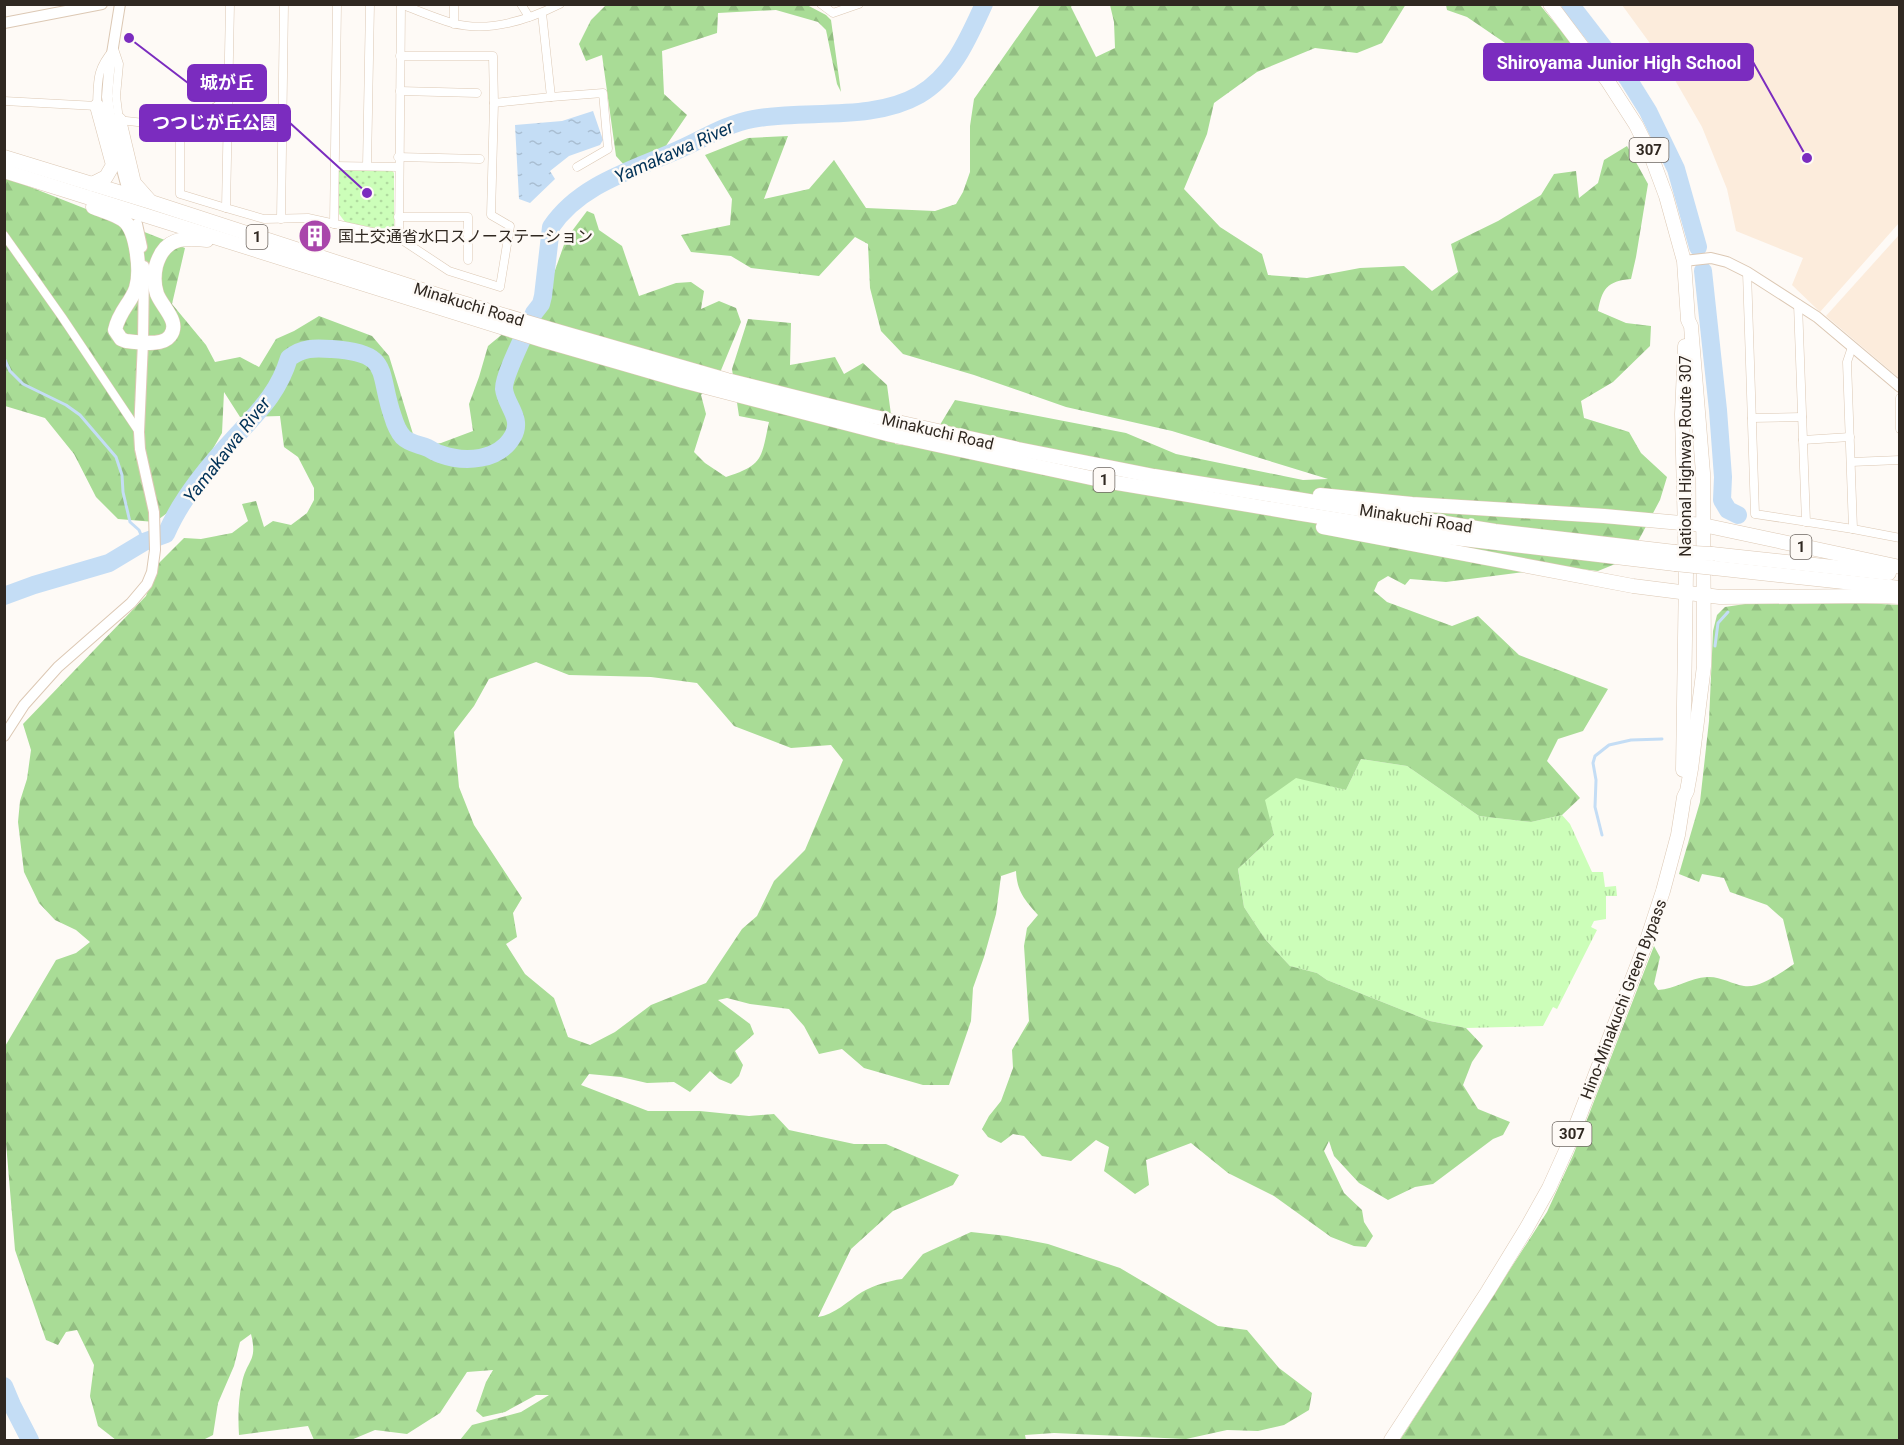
<svg xmlns="http://www.w3.org/2000/svg" width="1904" height="1445" font-family="Roboto,'Noto Sans JP',sans-serif">
	<style>
		.built { fill: #fcecdc }
		.grass { fill: url(#grass-tufts) }
		.forest { fill: url(#forest-firs); fill-rule: evenodd }
		.park { fill: url(#park-dots) }
		.water { fill: url(#water-ripples) }
		.lines { fill: none; stroke-linecap: round; stroke-linejoin: round }
		.stream { stroke: #c4ddf5; stroke-width: 3 }
		.river { stroke: #c4ddf5; stroke-width: 18 }
		.street-casing { stroke: #dcc8b4; stroke-width: 9 }
		.secondary-casing { stroke: #dcc8b4; stroke-width: 12 }
		.highway-casing { stroke: #dcc8b4; stroke-width: 15 }
		.street { stroke: #fff; stroke-width: 8 }
		.secondary { stroke: #fff; stroke-width: 10 }
		.highway { stroke: #fff; stroke-width: 14 }
		.highway-bridge-casing { stroke: #dcc8b4; stroke-width: 15; stroke-linecap: butt }
		.highway-bridge { stroke: #fff; stroke-width: 14 }
		.labels { text-anchor: middle; stroke-width: 5; stroke-linejoin: round; paint-order: stroke }
		.shield { fill: #fefaf6; stroke: #6e6761; stroke-width: 1.5 }
		.shield-label { font-size: 15px; font-weight: bold; fill: #302821 }
		.poi-label { font-size: 16px; fill: #302821; stroke: #fefaf6; text-anchor: start }
		.street-label { font-size: 16px; fill: #302821; stroke: #fefaf6 }
		.water-label { font-size: 18px; font-style: italic; fill: #003157; stroke: #fefaf6 }
		.leader { fill: none; stroke: #7b2cbf; stroke-width: 2 }
		.callout-dot { fill: #7b2cbf; stroke: #fefaf6; stroke-width: 2 }
		.callout { fill: #7b2cbf; stroke: #7b2cbf; stroke-width: 2 }
		.callout-label { font-size: 18px; text-anchor: middle; font-weight: bold; fill: #fff }
	</style>
	<defs>
		<pattern id="grass-tufts" width="24" height="20" patternUnits="userSpaceOnUse" patternTransform="scale(1.5)"><rect width="24" height="20" fill="#ccfeb9"/><path d="M3 7l-1-3M5 7V3M7 7l1-3M15 17l-1-3M17 17v-4M19 17l1-3" fill="none" stroke="#b0da9f"/></pattern>
		<pattern id="forest-firs" width="22" height="20" patternUnits="userSpaceOnUse" patternTransform="scale(1.5)"><rect width="22" height="20" fill="#a9dc96"/><path d="M5 1l3.5 6h-7zM16 11l3.5 6h-7z" fill="#92bd81"/></pattern>
		<pattern id="park-dots" width="8" height="8" patternUnits="userSpaceOnUse" patternTransform="scale(1.5)"><rect width="8" height="8" fill="#ccfeb9"/><path d="M2 2h.1M6 6h.1" fill="none" stroke="#b0da9f" stroke-width="1.8" stroke-linecap="round"/></pattern>
		<pattern id="water-ripples" width="26" height="14" patternUnits="userSpaceOnUse" patternTransform="scale(1.5)"><rect width="26" height="14" fill="#c4ddf5"/><path d="M2 4q2-2 4 0t4 0M15 11q2-2 4 0t4 0" fill="none" stroke="#a9bed2"/></pattern>
	</defs>
	<rect width="100%" height="100%" fill="#fefaf6"/>
	<!-- built -->
	<g class="built">
		<path d="M1622 5H1899V223L1820 312 1792 285 1803 258 1736 231 1727 189 1702 127 1668 68Z"/>
		<path d="M1899 235V378L1826 316Z"/>
	</g>
	<!-- grass -->
	<path class="grass" d="M1361 759 1407 766 1479 816 1531 822 1562 815 1570 824 1592 872H1603L1605 887 1616 886 1617 896H1606V919L1594 921 1591 927 1597 930 1557 1009 1553 1007 1543 1026 1466 1028 1430 1021 1327 980 1317 973 1290 966 1265 939 1244 907 1238 869 1274 835 1264 800 1296 777 1346 790Z"/>
	<!-- forest -->
	<g class="forest">
		<path d="M1406 4 1382 43 1357 53 1315 48 1257 72 1214 103 1207 134 1184 189 1220 227 1262 254 1268 275 1307 278 1360 268 1404 266 1432 291 1458 272 1451 244 1498 221 1541 195 1554 174 1576 171 1579 198 1598 183 1604 160 1627 146 1648 184 1636 257 1631 279C1607 281 1602 289 1598 311L1626 323 1651 326 1650 346 1613 382 1581 401 1584 418 1629 432 1641 453 1667 477 1660 500 1635 547 1625 560 1598 571 1563 567 1446 582 1410 579 1405 585 1388 576 1378 582 1374 591 1387 602 1452 626 1478 616 1519 655 1608 689 1583 731 1558 739 1547 761 1580 798 1562 815 1531 822 1479 816 1407 766 1361 759 1346 790 1296 778 1265 800 1274 835 1238 869 1244 907 1265 939 1290 966 1317 973 1327 980 1430 1021 1466 1028 1483 1046 1472 1062 1463 1085 1478 1109 1510 1122 1503 1135 1493 1139 1433 1184 1415 1187 1388 1200 1359 1183 1334 1156 1329 1141 1324 1151 1344 1193 1362 1210 1364 1222 1373 1236 1366 1247 1354 1246 1331 1237 1274 1196 1228 1173 1191 1143 1146 1160 1149 1185 1135 1194 1104 1171 1109 1147 1096 1140 1071 1161 1042 1156 1024 1136 1013 1134 1001 1143 988 1137 982 1129 989 1116 1001 1101 1013 1068 1012 1050 1029 1021 1024 946 1027 928 1038 915C1025 900 1017 892 1016 871L1001 876 996 914 984 957 973 988 971 1021 949 1085H923L864 1068 842 1049 819 1054 804 1026 789 1009 750 1004 727 998 718 1000 750 1024 754 1034 735 1051 743 1065 739 1076 731 1084 719 1079 710 1071 690 1092 674 1082 647 1083 621 1077 589 1074 581 1085 648 1111H700L749 1116 774 1114 789 1130 854 1144H886L959 1175 953 1185 893 1211 851 1249 818 1317C834 1315 848 1301 862 1292 875 1285 888 1281 902 1279L923 1254 971 1232 1007 1236 1048 1244 1120 1268 1218 1326 1247 1330 1279 1368 1312 1393 1309 1410 1284 1425 1258 1431 1227 1430 1186 1439 1054 1433 1025 1435 1026 1440H460L472 1425 521 1412 549 1395H536L505 1412 483 1417 476 1411 486 1382 493 1370 467 1372 440 1413 407 1434 375 1430 351 1440H314L308 1426 239 1435C238 1418 238 1400 242 1383 247 1359 258 1362 251 1334L240 1342 234 1366 218 1403 213 1435 203 1440H116L98 1426 90 1396 94 1365 77 1330 66 1332 58 1345 46 1340 15 1250 5 1131 4 1048 56 960 76 953 90 942 76 930 55 920 39 903 24 872 18 822 20 801 27 779 31 750 23 724 146 596 157 565 184 538 201 539 232 533 248 521 242 504 256 501 264 527 273 521 291 525 307 513 314 500V488L298 457 284 447 280 416 240 417 224 392 222 433 182 502 155 522 118 519 96 497 74 454 45 418 5 406V177L185 248 172 304 206 345 215 362 240 357 259 367 276 339 294 331 319 316 372 336 389 356 417 447 441 443 473 431 469 404 479 377 488 346 511 327 547 293 566 239 587 211 594 214 599 230 622 246 639 296 676 283 691 282 704 291 701 309 719 301 736 308 741 322 719 375 701 395 706 414 694 452 705 463 726 477C764 465 761 458 769 422L739 416 732 369 748 319 791 323 790 365 835 357 844 374 863 363 887 385 895 444 926 448 955 400 1126 433 1176 454 1303 480 1328 479 1172 431 1066 407 974 375 903 354 881 331 870 288 868 244 855 237 819 276 751 268 731 256 691 252 681 235 730 225 732 199 705 155 748 138 788 136 764 199 809 189 834 160 866 208 935 211 956 204 963 192 970 172V126L974 99 1040 5H1072L1071 7 1096 57 1115 48 1114 22 1110 5ZM536 662 569 675 651 677 697 683 734 726 791 748 831 745 843 760 805 850 774 881 757 916 742 929 706 983 651 1005 615 1032 590 1045 568 1037 554 998 525 974 506 944 517 937 513 913 522 898 474 825 459 787 454 732 474 706 489 679Z"/>
		<path d="M606 5H807L826 15 831 20 841 92 837 84 826 30 818 22 776 10 718 13 717 33 662 51 664 94 687 115 661 153 625 166 616 156 602 55 586 61 579 44 591 20Z"/>
		<path d="M1446 5H1540L1586 61 1578 66 1576 78 1549 53 1533 62 1467 17 1447 10Z"/>
		<path d="M1846 602 1899 605V1440H1400L1547 1212 1574 1153 1654 946 1660 957 1654 984 1658 990C1675 989 1690 978 1707 977 1720 976 1732 984 1744 986 1759 989 1782 972 1794 964L1783 919 1767 905 1730 892 1724 878 1702 874 1699 882 1679 874 1700 802 1709 721 1713 631 1717 615 1725 607 1745 604Z"/>
	</g>
	<!-- park -->
	<path class="park" d="M344 168 391 169 394 173V226L388 231 345 222 339 214V171Z"/>
	<!-- water -->
	<path class="water" d="M593 111 603 140 600 145 569 156 550 171 555 179 530 203 519 199 515 125 562 121Z"/>
	<g class="lines">
		<!-- stream -->
		<g class="stream">
			<path d="M4 358 10 371 23 384 66 405 80 415 116 457 122 475 123 492 130 522 139 530 144 542"/>
			<path d="M1715 646 1718 623 1728 612"/>
			<path d="M1602 835 1595 807 1596 780 1593 763 1595 756 1609 745 1631 740 1662 739"/>
		</g>
		<!-- river -->
		<g class="river">
			<path d="M1570 4 1628 79 1648 111 1676 169 1698 247"/>
			<path d="M1703 271 1718 410 1723 477 1722 500 1728 510 1738 515"/>
			<path d="M4 596 34 585 109 563 144 542 166 534C182 497 211 463 238 434 261 409 279 391 289 358 303 347 315 348 332 349 393 353 377 372 393 417 395 424 398 431 403 437 410 444 419 444 428 448 432 450 436 453 440 454 465 463 499 461 513 436 523 418 506 406 504 389 503 376 528 328 534 313L541 304 543 296 551 227C580 184 633 170 678 150 703 139 726 124 753 119 804 109 872 122 919 95 953 75 968 39 984 4"/>
			<path d="M4 1386 12 1405 30 1440"/>
		</g>
		<!-- street casing -->
		<g class="street-casing">
			<g id="street">
				<path d="M230 4 226 208 264 219 308 218 399 238 449 271 500 287 510 226 491 215 494 103 493 56H400"/>
				<path d="M400 4C417 10 435 18 452 23 488 33 528 20 560 4"/>
				<path d="M521 4 529 17"/>
				<path d="M821 4 833 13 859 4"/>
				<path d="M454 24V4"/>
				<path d="M400 91 477 93"/>
				<path d="M551 97 603 93 608 149 577 167"/>
				<path d="M4 101 97 106C98 80 96 70 114 49L119 64 116 96 119 120C144 123 173 128 198 118 209 113 219 104 229 97"/>
				<path d="M494 103 551 97 542 13"/>
				<path d="M180 122V194L226 208"/>
				<path d="M398 157 480 159"/>
				<path d="M335 166 398 167"/>
				<path d="M367 166 370 4"/>
				<path d="M398 217H468V260"/>
				<path d="M281 219 284 4"/>
				<path d="M334 224 337 4"/>
				<path d="M4 235 62 317 139 432"/>
				<path d="M399 238 401 4"/>
				<path d="M1747 272 1755 514 1853 529 1900 538"/>
				<path d="M1798 304 1806 522"/>
				<path d="M1852 347 1847 362 1853 529"/>
				<path d="M1900 398V429"/>
				<path d="M1752 418 1802 417"/>
				<path d="M1803 440 1850 437"/>
				<path d="M1851 462 1900 460"/>
			</g>
		</g>
		<!-- secondary casing -->
		<g class="secondary-casing">
			<g id="secondary">
				<path d="M120 4 109 72 107 97 113 135 127 188"/>
				<path d="M4 23 102 4"/>
				<path d="M137 224 142 247"/>
				<path d="M1684 261 1711 258 1727 262 1747 272 1817 317 1900 387"/>
				<path d="M4 736 24 705 58 667 131 603 147 584 152 572 155 550 154 512 140 449 139 432 143 342 144 266"/>
			</g>
		</g>
		<!-- highway casing -->
		<g class="highway-casing">
			<g id="highway">
				<path d="M119 120 134 183 149 200"/>
				<path d="M4 157 151 202 453 300 550 329 727 380 871 416 1018 449 1154 476 1495 531 1675 552"/>
				<path d="M4 171 545 341 683 381 891 435 1105 481 1290 512 1446 537 1675 564"/>
				<path d="M92 184 106 177 113 165 97 106"/>
				<path d="M93 207C102 211 115 214 123 220 137 230 141 272 136 288 131 303 119 311 115 330L121 339 126 341C138 342 162 347 170 336 181 322 162 307 157 294 154 285 154 275 156 266 164 238 182 237 207 240"/>
				<path d="M1320 495 1412 504 1604 516 1703 525 1900 567"/>
				<path d="M1323 527 1633 586 1720 597 1878 596 1900 597"/>
				<path d="M1712 554 1889 573"/>
				<path d="M1714 568 1900 588"/>
				<path d="M1683 770 1686 573 1682 414 1685 346"/>
				<path d="M1391 1440 1488 1291 1526 1229 1549 1188 1568 1146 1646 943 1663 891 1678 835 1684 797 1687 791 1691 769 1704 666 1703 473 1691 326 1688 320 1684 261 1666 196 1650 153 1636 125 1607 80 1550 4"/>
			</g>
		</g>
		<!-- street -->
		<use href="#street" class="street"/>
		<!-- secondary -->
		<use href="#secondary" class="secondary"/>
		<!-- highway -->
		<use href="#highway" class="highway"/>
		<!-- highway-bridge casing -->
		<g class="highway-bridge-casing">
			<g id="highway-bridge">
				<path d="M1675 552 1712 554"/>
				<path d="M1675 564 1714 568"/>
			</g>
		</g>
		<!-- highway-bridge -->
		<use href="#highway-bridge" class="highway-bridge"/>
	</g>
	<!-- icons -->
	<defs>
		<g id="building-disc" transform="scale(1.725)"><circle r="9.5" fill="#a946ab" stroke="#fefaf6"/><path d="M-4-6H4V6H1V3H-1V6H-4ZM-2.5-4.3h1.7v1.8h-1.7ZM.8-4.3h1.7v1.8H.8ZM-2.5-1h1.7V.8h-1.7ZM.8-1h1.7V.8H.8Z" fill="#fff"/></g>
	</defs>
	<g fill-rule="evenodd">
		<use href="#building-disc" x="315" y="236"/>
	</g>
	<g class="labels">
		<!-- shield labels -->
		<g class="shield">
			<rect x="1629.5" y="138" width="39" height="24" rx="4.5"/>
			<rect x="246.5" y="225" width="21" height="24" rx="4.5"/>
			<rect x="1093.5" y="468" width="21" height="24" rx="4.5"/>
			<rect x="1790.5" y="535" width="21" height="24" rx="4.5"/>
			<rect x="1552.5" y="1122" width="39" height="24" rx="4.5"/>
		</g>
		<g class="shield-label">
			<text x="1649" y="155">307</text>
			<text x="257" y="242">1</text>
			<text x="1104" y="485">1</text>
			<text x="1801" y="552">1</text>
			<text x="1572" y="1139">307</text>
		</g>
		<!-- poi labels -->
		<g class="poi-label">
			<text x="338" y="242">国土交通省水口スノーステーション</text>
		</g>
		<!-- street labels -->
		<g class="street-label">
			<text transform="translate(469 304) rotate(17)" y="6">Minakuchi Road</text>
			<text transform="translate(938 431) rotate(13)" y="6">Minakuchi Road</text>
			<text transform="translate(1685 456) rotate(-90)" y="6">National Highway Route 307</text>
			<text transform="translate(1416 518) rotate(9)" y="6">Minakuchi Road</text>
			<text transform="translate(1623 999) rotate(-69)" y="6">Hino-Minakuchi Green Bypass</text>
		</g>
		<!-- water labels -->
		<g class="water-label">
			<text transform="translate(674 152) rotate(-24)" y="6">Yamakawa River</text>
			<text transform="translate(227 450) rotate(-52)" y="6">Yamakawa River</text>
		</g>
	</g>
	<!-- callouts -->
	<path class="leader" d="M1807 158L1753 62M129 38L188 83M367 193L290 123"/>
	<g class="callout-dot">
		<circle cx="1807" cy="158" r="6"/>
		<circle cx="129" cy="38" r="6"/>
		<circle cx="367" cy="193" r="6"/>
	</g>
	<g class="callout">
		<rect x="1484" y="44" width="269" height="36" rx="6"/>
		<rect x="188" y="65" width="78" height="36" rx="6"/>
		<rect x="140" y="105" width="150" height="36" rx="6"/>
	</g>
	<g class="callout-label">
		<text x="1619" y="69">Shiroyama Junior High School</text>
		<text x="227" y="89">城が丘</text>
		<text x="215" y="129">つつじが丘公園</text>
	</g>
	<!-- border -->
	<rect width="1904" height="1445" fill="none" stroke="#302821" stroke-width="12"/>
</svg>
